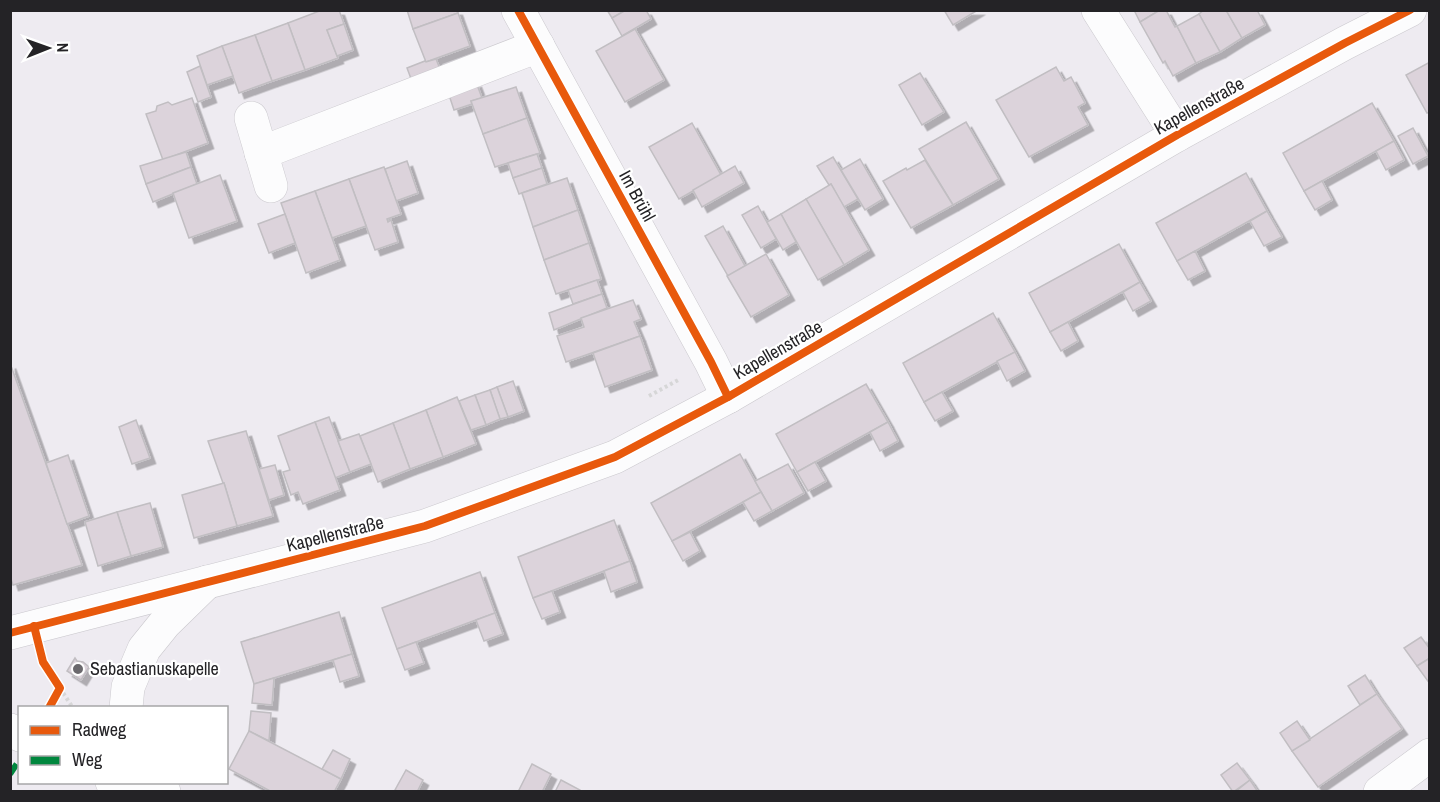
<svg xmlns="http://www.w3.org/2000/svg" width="1440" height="802" font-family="'Archivo Narrow',sans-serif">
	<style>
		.building { fill: #dcd3db; stroke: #c1bec2; stroke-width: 1.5; filter: url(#shadow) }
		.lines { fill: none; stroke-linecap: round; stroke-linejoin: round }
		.minor-casing { stroke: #cbc9ce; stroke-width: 34 }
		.major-casing { stroke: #cbc9ce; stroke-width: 34 }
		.path { stroke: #d6d6d7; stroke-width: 4; stroke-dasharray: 3 3; stroke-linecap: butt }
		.minor { stroke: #fcfcfd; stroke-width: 33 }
		.major { stroke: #fcfcfd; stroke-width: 33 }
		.quiet { stroke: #00873e; stroke-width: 6; stroke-dasharray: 12 6; stroke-linecap: butt }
		.cycleway-casing { stroke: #fff; stroke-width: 11 }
		.cycleway { stroke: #e8590c; stroke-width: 8 }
		.poi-dot { fill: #6b696d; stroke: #fff; stroke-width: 2 }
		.labels { text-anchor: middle; stroke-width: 4.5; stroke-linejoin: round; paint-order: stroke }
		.street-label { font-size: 18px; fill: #242326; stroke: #fff }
		.poi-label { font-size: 18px; fill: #242326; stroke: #fff; text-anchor: start }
	</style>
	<defs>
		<filter id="shadow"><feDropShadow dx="5.5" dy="5.5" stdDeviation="0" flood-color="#0004"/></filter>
	</defs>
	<rect width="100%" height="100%" fill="#eeebf1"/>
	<!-- building -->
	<g class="building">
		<path d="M339 10 344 24 327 30 338 58 305 70 288 23 322 10Z"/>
		<path d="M407 10H457L458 13 413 29Z"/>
		<path d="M607 10H626L612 18Z"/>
		<path d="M626 10H646L651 19 622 36 612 18Z"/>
		<path d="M944 10H978L953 25Z"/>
		<path d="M1134 10H1160L1140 22Z"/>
		<path d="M1160 10H1166L1175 27 1177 26 1196 63 1173 76 1165 61 1163 63 1140 22Z"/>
		<path d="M1204 10H1226L1242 38 1220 52 1199 14Z"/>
		<path d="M1226 10H1257L1265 25 1242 38Z"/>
		<path d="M458 13 470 46 426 62 413 29Z"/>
		<path d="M1199 14 1220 52 1196 63 1177 26Z"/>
		<path d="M288 23 305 70 272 81 255 35Z"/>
		<path d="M344 24 353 50 337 56 327 30Z"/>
		<path d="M635 29 664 80 625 102 596 51Z"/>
		<path d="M255 35 272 81 239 93 222 46Z"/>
		<path d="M222 46 233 76 207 85 197 56Z"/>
		<path d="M436 59 442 74 413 84 407 68 425 61 426 62Z"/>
		<path d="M1430 62V112L1427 113 1406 75Z"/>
		<path d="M200 66 211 97 198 102 187 72Z"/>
		<path d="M1056 67 1064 81 1071 77 1085 103 1078 107 1088 125 1029 157 996 100Z"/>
		<path d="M920 73 944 112 922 125 899 85Z"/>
		<path d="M476 82 482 98 471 101 472 104 454 110 448 92Z"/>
		<path d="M516 87 527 118 483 134 471 101Z"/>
		<path d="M192 98 208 143 163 160 146 114 156 111 157 106 168 102 172 105Z"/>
		<path d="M1372 103 1394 141 1304 191 1283 153Z"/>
		<path d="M527 118 540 153 495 167 483 134Z"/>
		<path d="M966 122 999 179 953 205 919 149Z"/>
		<path d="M692 123 721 175 679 199 649 147Z"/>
		<path d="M1413 128 1428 156 1413 164 1398 136Z"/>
		<path d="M1394 141 1404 160 1386 170 1376 151Z"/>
		<path d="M186 152 191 167 146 184 140 166Z"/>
		<path d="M537 154 542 168 513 178 508 163Z"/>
		<path d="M833 157 858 199 844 207 831 184 829 185 817 166Z"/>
		<path d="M860 159 883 199 865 210 841 170Z"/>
		<path d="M925 160 953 205 911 228 883 181 906 168 907 170Z"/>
		<path d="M407 161 418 193 396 201 385 169Z"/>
		<path d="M735 166 744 183 702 207 693 190Z"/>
		<path d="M191 167 197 184 153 202 146 184Z"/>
		<path d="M384 167 401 214 387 219 388 222 391 220 398 242 375 250 349 179Z"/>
		<path d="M542 168 547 184 519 194 513 178Z"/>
		<path d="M1246 173 1267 211 1177 261 1156 223Z"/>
		<path d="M220 175 237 221 189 238 173 193Z"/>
		<path d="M567 178 578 210 533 227 522 193Z"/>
		<path d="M349 179 366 226 332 238 315 191Z"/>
		<path d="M1322 181 1332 200 1315 210 1304 191Z"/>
		<path d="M831 184 869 250 844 265 806 199Z"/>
		<path d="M315 191 340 260 306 273 281 203Z"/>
		<path d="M806 199 844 265 818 280 781 214Z"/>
		<path d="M758 206 776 239 761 248 742 215Z"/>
		<path d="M578 210 589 243 544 260 533 227Z"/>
		<path d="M1267 211 1282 237 1264 246 1250 221Z"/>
		<path d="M285 214 295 243 269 253 258 224Z"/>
		<path d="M781 214 796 242 783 250 767 222Z"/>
		<path d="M723 226 745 266 728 276 705 236Z"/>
		<path d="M589 243 601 279 556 294 544 260Z"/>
		<path d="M1119 244 1140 282 1050 332 1029 293Z"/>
		<path d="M1195 251 1205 271 1188 280 1177 261Z"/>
		<path d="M766 254 789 295 751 317 727 276Z"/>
		<path d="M597 280 602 294 573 304 568 290Z"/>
		<path d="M1140 282 1151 301 1133 311 1123 292Z"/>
		<path d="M602 294 607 308 554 330 549 313Z"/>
		<path d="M633 300 641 319 634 322 640 336 566 362 557 336 584 327 581 318Z"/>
		<path d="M993 313 1015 352 924 402 903 363Z"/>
		<path d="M1068 322 1078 341 1061 351 1050 332Z"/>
		<path d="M640 336 652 370 605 387 593 353Z"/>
		<path d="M1015 352 1025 371 1007 381 997 361Z"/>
		<path d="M10 363 82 565 13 585 10 576Z"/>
		<path d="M513 381 524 411 508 417 497 387Z"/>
		<path d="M866 384 888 422 797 472 776 434Z"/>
		<path d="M497 387 508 417 500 419 490 390Z"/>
		<path d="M490 390 500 419 486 425 475 395Z"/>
		<path d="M942 392 953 411 935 421 924 402Z"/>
		<path d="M475 395 486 425 471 430 459 401Z"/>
		<path d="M457 397 476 444 443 457 426 410Z"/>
		<path d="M426 410 443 457 410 469 393 423Z"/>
		<path d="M329 417 350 472 335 478 315 422Z"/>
		<path d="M136 420 150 458 132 464 119 427Z"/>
		<path d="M315 422 340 490 303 504 298 492 291 495 283 472 290 470 278 436Z"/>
		<path d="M888 422 898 441 880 451 870 432Z"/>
		<path d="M393 423 410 469 378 482 360 436Z"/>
		<path d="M246 431 273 516 237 526 224 483H223L208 441Z"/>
		<path d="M359 434 371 464 350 472 338 441Z"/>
		<path d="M740 454 761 492 672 541 651 503Z"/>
		<path d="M68 455 89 516 67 524 46 463Z"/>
		<path d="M815 462 826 481 808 491 797 472Z"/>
		<path d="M788 464 804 493 772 511 755 481Z"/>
		<path d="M275 465 284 495 269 500 259 469Z"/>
		<path d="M224 483 237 526 194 538 182 495Z"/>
		<path d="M761 492 772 511 754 521 743 502Z"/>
		<path d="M150 503 163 547 131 556 117 512Z"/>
		<path d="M117 512 131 556 98 566 85 522Z"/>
		<path d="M614 520 630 561 533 598 518 557Z"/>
		<path d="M690 532 700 551 683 561 672 541Z"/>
		<path d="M630 561 637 582 611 592 604 571Z"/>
		<path d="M480 572 495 613 397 649 382 608Z"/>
		<path d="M552 591 560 612 542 619 533 598Z"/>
		<path d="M339 612 352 654 254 684 241 642Z"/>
		<path d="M495 613 503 634 484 641 476 620Z"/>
		<path d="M1421 637 1430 649V658L1417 666 1404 648Z"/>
		<path d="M416 642 424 663 405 670 397 649Z"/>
		<path d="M352 654 359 676 340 682 333 660Z"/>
		<path d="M75 658 77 661 83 662 89 667 81 680 67 671Z"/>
		<path d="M1430 658V684L1417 666Z"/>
		<path d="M1365 675 1377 694 1360 705 1348 686Z"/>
		<path d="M274 678 272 705 252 703 254 684Z"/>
		<path d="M1377 694 1402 729 1318 787 1292 751Z"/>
		<path d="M251 711 271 713 269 741 249 731Z"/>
		<path d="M1297 721 1310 740 1292 751 1280 733Z"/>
		<path d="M249 731 341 779 334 792H272L229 769Z"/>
		<path d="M333 750 350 759 341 779 322 769Z"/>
		<path d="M1237 763 1250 780 1233 792 1221 775Z"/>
		<path d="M532 764 551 774 542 792H518Z"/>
		<path d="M406 770 423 780 417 792H399L395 790Z"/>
		<path d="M561 780 580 790 579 792H555Z"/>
		<path d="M1250 780 1258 792H1235Z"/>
	</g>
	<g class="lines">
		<!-- minor casing -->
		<g class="minor-casing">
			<g id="minor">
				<path d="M518 10 711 362 728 397"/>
				<path d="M1098 10 1177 135"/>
				<path d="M251 118 271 186"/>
				<path d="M261 153 538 46"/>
				<path d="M10 633 425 526 615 457 728 397 1177 135 1345 43 1410 10"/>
				<path d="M1380 792 1430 755"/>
			</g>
		</g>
		<!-- major casing -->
		<g class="major-casing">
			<g id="major">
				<path d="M126 708 128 687 144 649 165 623 207 582"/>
				<path d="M10 730 20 735"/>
				<path d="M112 782 129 792"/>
				<path d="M155 782 164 792"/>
			</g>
		</g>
		<!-- path -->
		<g class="path">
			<path d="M649 396 680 379"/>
			<path d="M60 688 73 708"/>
		</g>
		<!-- minor -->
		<use href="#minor" class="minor"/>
		<!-- major -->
		<use href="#major" class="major"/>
		<!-- quiet -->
		<path class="quiet" d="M10 774 20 759"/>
		<!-- cycleway casing -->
		<g class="cycleway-casing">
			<g id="cycleway">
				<path d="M518 10 711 362 728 397"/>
				<path d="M34 626 43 662 60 688 49 708"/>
				<path d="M10 633 425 526 615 457 728 397 1177 135 1345 43 1410 10"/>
			</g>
		</g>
		<!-- cycleway -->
		<use href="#cycleway" class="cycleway"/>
	</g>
	<!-- markers -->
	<circle class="poi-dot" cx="78" cy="669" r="6"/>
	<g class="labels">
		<!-- street labels -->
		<g class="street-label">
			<text transform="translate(1199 106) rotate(-29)" y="6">Kapellenstraße</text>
			<text transform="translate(637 196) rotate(61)" y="6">Im Brühl</text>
			<text transform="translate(778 350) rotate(-30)" y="6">Kapellenstraße</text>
			<text transform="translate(335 534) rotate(-14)" y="6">Kapellenstraße</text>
		</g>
		<!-- poi labels -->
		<g class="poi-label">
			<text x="90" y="675">Sebastianuskapelle</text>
		</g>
	</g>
	<!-- border -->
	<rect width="1440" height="802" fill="none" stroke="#242326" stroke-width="24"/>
	<!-- legend -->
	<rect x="18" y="706" width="210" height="78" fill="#ffffff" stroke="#a7a7a8" stroke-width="1.5"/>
	<rect x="30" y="726" width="30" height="9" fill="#e8590c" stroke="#a7a7a8" stroke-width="1.5"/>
	<text x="72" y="736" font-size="18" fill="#242326">Radweg</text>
	<rect x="30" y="756" width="30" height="9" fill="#00873e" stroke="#a7a7a8" stroke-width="1.5"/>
	<text x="72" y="766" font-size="18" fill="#242326">Weg</text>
	<!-- north arrow -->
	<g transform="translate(48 48) rotate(89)" stroke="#ffffff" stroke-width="4.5" paint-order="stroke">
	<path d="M0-4.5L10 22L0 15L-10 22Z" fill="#242326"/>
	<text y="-9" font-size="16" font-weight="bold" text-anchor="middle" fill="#242326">N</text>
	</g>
</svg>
